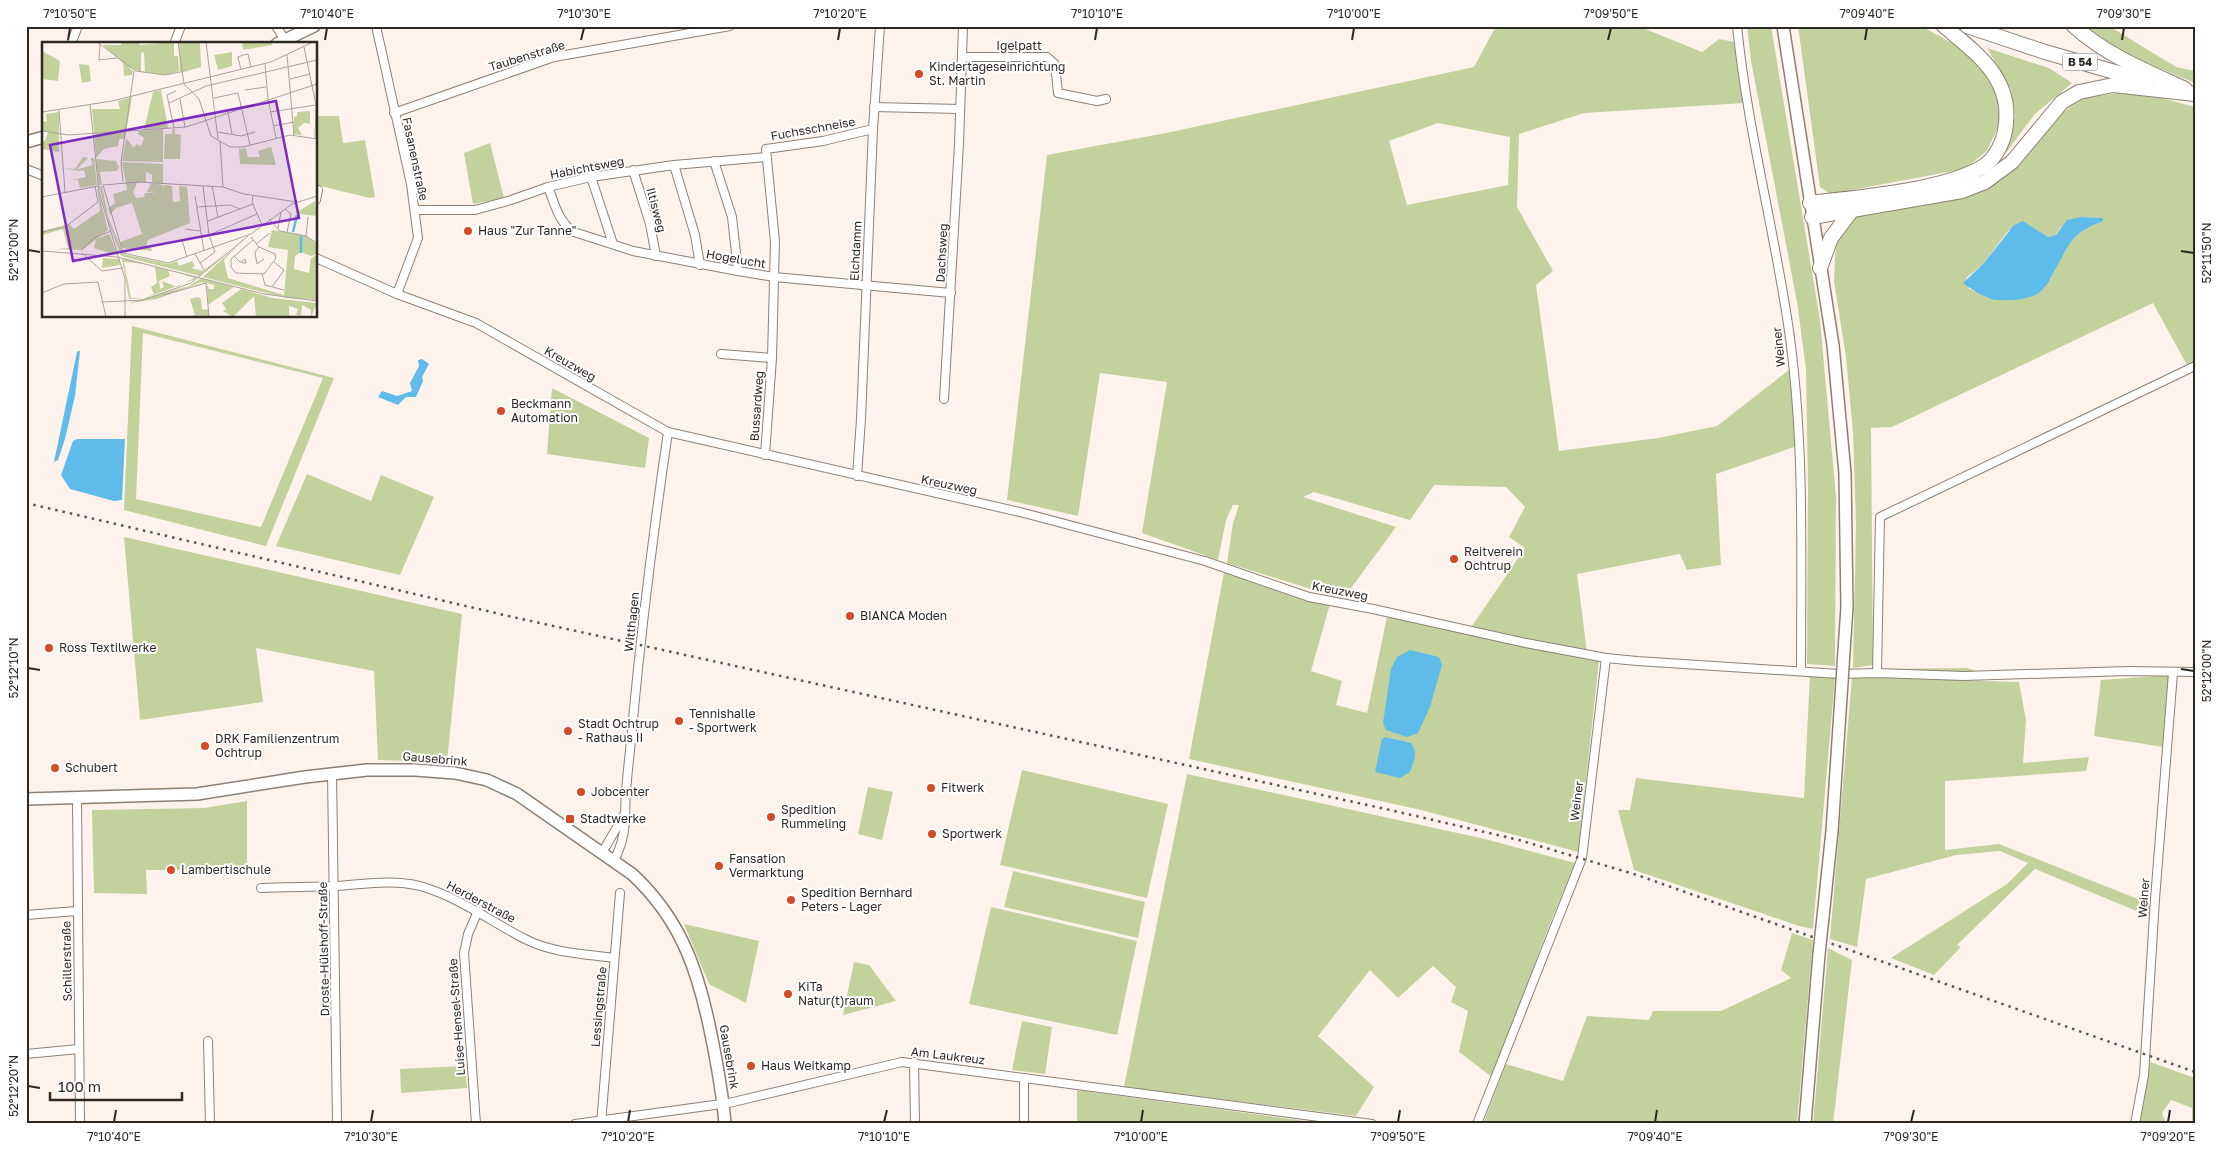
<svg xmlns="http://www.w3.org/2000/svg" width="2221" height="1150" font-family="'Golos Text',sans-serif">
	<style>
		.green { fill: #c3d29d; fill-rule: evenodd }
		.water { fill: #5fbbea }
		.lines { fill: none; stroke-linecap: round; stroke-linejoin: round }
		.street-casing { stroke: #8e7f73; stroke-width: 10 }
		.secondary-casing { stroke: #8e7f73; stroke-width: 14 }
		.highway-casing { stroke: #8e7f73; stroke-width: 16 }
		.street { stroke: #fff; stroke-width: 8 }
		.secondary { stroke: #fff; stroke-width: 11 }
		.highway { stroke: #fff; stroke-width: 14 }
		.rail { stroke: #5c5550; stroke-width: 2.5; stroke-dasharray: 2.5 5; stroke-linecap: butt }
		.secondary-bridge-casing { stroke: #8e7f73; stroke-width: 14; stroke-linecap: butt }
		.secondary-bridge { stroke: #fff; stroke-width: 11 }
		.ticks { fill: none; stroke: #2e2823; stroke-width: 2 }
		.poi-dot { fill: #d34a24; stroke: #fff; stroke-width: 2 }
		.labels { text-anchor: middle; stroke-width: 4; stroke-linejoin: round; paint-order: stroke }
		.shield { fill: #fff; stroke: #6d6865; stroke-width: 1 }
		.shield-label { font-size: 11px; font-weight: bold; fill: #2e2823 }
		.street-label { font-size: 12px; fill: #2e2823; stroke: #fff }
		.poi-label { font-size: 12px; fill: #2e2823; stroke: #fff; text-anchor: start }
		.inset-river { fill: none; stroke: #5fbbea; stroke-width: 2.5 }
		.inset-road { fill: none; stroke: #aba29c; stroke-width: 1 }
		.view { fill: #7b2cbf; fill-opacity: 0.15; stroke: #7b2cbf; stroke-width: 2.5 }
		.inset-edge { fill: none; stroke: #2e2823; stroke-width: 2.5 }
		.neatline { fill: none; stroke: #2e2823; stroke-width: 2 }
		.ticks-label { font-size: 12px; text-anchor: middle; fill: #2e2823 }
	</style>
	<rect width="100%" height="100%" fill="#fef3ec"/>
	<!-- green -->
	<g class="green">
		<path d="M1496 26H1638L1702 52 1719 39 1735 42 1744 103 1584 113 1519 134 1517 207 1553 271 1536 285 1559 451 1658 438 1717 426 1789 370 1797 446 1716 474 1721 565 1687 570 1680 554 1577 574 1587 652 1476 628 1472 626 1525 548 1509 537 1525 507 1506 487 1434 485 1410 520 1314 492 1303 497 1396 527 1343 599 1227 563 1233 523 1239 505H1233L1226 520 1218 560 1142 533 1167 382 1100 373 1078 516 1007 500 1047 155 1166 133 1474 67ZM1438 123 1510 137 1508 185 1407 205 1389 141Z"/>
		<path d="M1747 26H1771L1820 320 1836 497 1835 666 1807 664 1808 489 1806 369 1797 302 1751 61Z"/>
		<path d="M1798 26H1921L1963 49 1978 61 2001 91 2000 123 1987 151 1964 169 1830 194 1820 187Z"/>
		<path d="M2086 26H2109L2176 67 2195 71V83L2127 55Z"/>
		<path d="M1987 48 2049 68 2072 83 2035 114 2005 154 2015 116 2011 89Z"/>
		<path d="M2119 93 2154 96 2195 107V364L2188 367 2153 303 1892 427 1871 428 1873 665 1853 668 1856 524 1853 433 1846 357 1834 281 1836 238 1844 222 1858 214 1961 197 2050 121 2084 98ZM2081 217 2102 218V221C2067 236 2067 248 2050 280L1982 293 1969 289 1966 278 1984 263 2007 232 2023 221 2048 237 2056 235 2061 227Z"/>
		<path d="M316 116H339L343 143 365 140 375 197 370 198 316 185Z"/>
		<path d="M490 143 504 198 473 204 464 153Z"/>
		<path d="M132 326 334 378 266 546 124 510ZM143 333 323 378 261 527 136 499Z"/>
		<path d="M552 388 649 438 645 468 547 454Z"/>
		<path d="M307 474 371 501 381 475 434 497 400 575 276 546Z"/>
		<path d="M124 537 462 614 447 762 378 760 374 671 256 648 263 702 140 720Z"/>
		<path d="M1224 572 1305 601 1330 604 1311 671 1342 681 1336 705 1367 713 1387 617 1599 661 1578 852 1421 810 1189 759Z"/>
		<path d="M1967 668 1982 673 1888 672 1881 669Z"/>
		<path d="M1810 674 1835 678 1813 929 1799 926 1634 870 1618 810H1630L1636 778 1804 798Z"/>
		<path d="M2171 675 2163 747 2094 736 2101 680Z"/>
		<path d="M1852 677 2019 682 2026 720 2023 763 2089 757 2086 771 1945 781V850L1999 844 2153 905 2151 917 2035 869 1957 945 1961 947 1934 975 1891 958 2007 884 2028 863 2000 851 1956 855 1866 879 1857 947 1830 939Z"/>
		<path d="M1022 770 1168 804 1147 898 1000 865Z"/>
		<path d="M1187 774 1485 839 1575 863 1549 926 1492 1077 1459 1052 1468 1011 1451 1002 1456 987 1433 966 1398 998 1370 970 1318 1036 1374 1087 1356 1116 1124 1087Z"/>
		<path d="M868 787 893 792 882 840 858 834Z"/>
		<path d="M247 801V870H146L147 894 94 893 92 810 204 808Z"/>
		<path d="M1013 871 1145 902 1138 938 1004 907Z"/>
		<path d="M991 907 1137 941 1117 1035 969 1004Z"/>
		<path d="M684 924 759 941 746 1003 709 984Z"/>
		<path d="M1792 933 1813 940 1797 1124H1483L1506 1064 1563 1081 1587 1016 1649 1020 1653 1011H1721L1791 978 1781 970Z"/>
		<path d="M1828 948 1852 960 1833 1124H1813Z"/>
		<path d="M854 962 869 965 896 1001 843 1015Z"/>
		<path d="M1022 1021 1052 1027 1045 1074 1012 1070Z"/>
		<path d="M2150 1062 2195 1078V1124H2192V1108L2171 1100 2162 1113 2166 1124H2138Z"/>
		<path d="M465 1066 467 1088 401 1093 400 1069Z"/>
		<path d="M1077 1090 1306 1121 1305 1124H1077Z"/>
	</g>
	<!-- water -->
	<g class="water">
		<path d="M2081 217 2103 218V221C2070 234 2070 243 2054 272 2051 278 2047 286 2041 291 2032 300 2009 301 1997 300 1989 300 1969 288 1963 283L1984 263 2014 225 2023 221 2048 237 2056 235 2067 220Z"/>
		<path d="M79 351H80L75 396 65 439 58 460 54 462 77 352Z"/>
		<path d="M422 359 429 364 422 377 423 381 416 397H406L398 405 378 397 382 391 397 396 412 391 410 383 419 366 418 360Z"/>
		<path d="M77 439H125L122 500 114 501 70 489 61 475 73 441Z"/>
		<path d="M1410 650 1439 657 1442 665 1430 707 1418 733 1407 737 1386 730 1383 723 1391 669 1397 657Z"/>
		<path d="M1385 737 1411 743C1418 752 1414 762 1410 772L1400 778 1375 772 1382 739Z"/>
	</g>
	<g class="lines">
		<!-- street casing -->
		<g class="street-casing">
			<g id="street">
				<path d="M276 26 285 40"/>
				<path d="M376 26 411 184 418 238 397 294"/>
				<path d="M1737 26C1747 126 1773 224 1788 324 1805 438 1801 555 1801 670"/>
				<path d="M71 44 78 26"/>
				<path d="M174 44 181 26"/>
				<path d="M962 57H1047L1055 64 1058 93 1097 101 1106 99"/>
				<path d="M874 107 960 109"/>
				<path d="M394 113 554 57 730 26"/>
				<path d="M714 161 732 217 738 271"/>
				<path d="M674 165 695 235 700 265"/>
				<path d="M26 169 44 176"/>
				<path d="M633 170 650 224 656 256"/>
				<path d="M591 177 613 244"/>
				<path d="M548 187C555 204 558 222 574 232L633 251 738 271 774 277 951 293"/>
				<path d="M316 200 318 190"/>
				<path d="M415 210H475L511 200 548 187 591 177 674 165 766 157"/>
				<path d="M316 258 397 294 476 323 668 432 1020 512 1205 561 1309 597 1373 609 1526 643 1606 658 1637 661 1839 674 1877 673 1964 676 2128 671 2195 672"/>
				<path d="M721 354 772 358"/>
				<path d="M944 399 959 144 963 26"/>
				<path d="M765 455 772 358 775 242 766 149 823 141 873 129"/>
				<path d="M857 476 861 419 873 129 880 26"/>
				<path d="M1877 673 1880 517 2195 366"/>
				<path d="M332 773 337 1124"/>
				<path d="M77 797 80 1124"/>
				<path d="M602 853 624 815"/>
				<path d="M614 861C628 832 624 821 626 791 628 767 631 743 633 719 642 623 654 527 668 432"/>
				<path d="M261 888C286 887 312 887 337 886 365 884 393 879 420 886 459 897 490 921 525 939 552 953 585 954 614 958"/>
				<path d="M26 915 77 911"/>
				<path d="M208 1041 210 1124"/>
				<path d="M26 1054 79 1049"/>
				<path d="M914 1062 915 1124"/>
				<path d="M1024 1078V1124"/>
				<path d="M476 1124 464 953 468 934 478 911"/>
				<path d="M575 1124 729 1103 902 1062 1372 1124"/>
				<path d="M601 1124 620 893"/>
				<path d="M1477 1124 1582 858 1606 658"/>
				<path d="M2135 1124 2144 1075 2155 899 2173 673"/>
			</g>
		</g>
		<!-- secondary casing -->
		<g class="secondary-casing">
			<g id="secondary">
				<path d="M1783 26 1833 345 1845 473 1847 607 1843 666"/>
				<path d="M277 44 314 26"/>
				<path d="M26 142 44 137"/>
				<path d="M26 799 197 794 305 777 367 770H415L455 773 487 780 517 794 632 874C684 922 700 977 713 1044 718 1070 723 1097 725 1124"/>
				<path d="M1823 917 1832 831 1842 682"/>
				<path d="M1805 1124 1819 954"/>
			</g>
		</g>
		<!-- highway casing -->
		<g class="highway-casing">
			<g id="highway">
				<path d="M1967 26 2045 52 2146 81"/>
				<path d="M2074 26C2106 55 2146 71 2185 89"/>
				<path d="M1810 203C1856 197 1945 191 1984 166 1997 157 2005 139 2006 123 2011 77 1976 53 1944 26"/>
				<path d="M1812 217 1962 191 1985 182 2012 162 2062 102 2079 92 2113 85 2195 94"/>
				<path d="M1820 268 1831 238 1853 209"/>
			</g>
		</g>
		<!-- street -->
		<use href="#street" class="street"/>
		<!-- secondary -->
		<use href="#secondary" class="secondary"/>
		<!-- highway -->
		<use href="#highway" class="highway"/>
		<!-- rail -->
		<path class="rail" d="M26 503 517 618 1390 810 1519 840 1637 875 2195 1072"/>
		<!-- secondary-bridge casing -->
		<g class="secondary-bridge-casing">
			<g id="secondary-bridge">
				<path d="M1842 682 1843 666"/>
				<path d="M1819 954 1823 917"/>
			</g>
		</g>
		<!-- secondary-bridge -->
		<use href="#secondary-bridge" class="secondary-bridge"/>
	</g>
	<!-- ticks -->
	<path class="ticks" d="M68 40 70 28M325 40 327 28M581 40 584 28M838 40 840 28M1095 40 1097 28M1352 40 1354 28M1608 40 1611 28M1865 40 1867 28M2122 40 2124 28M28 250 40 252M2181 251 2194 253M28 668 40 670M2181 669 2194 671M28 1086 40 1088M114 1122 116 1110M371 1122 373 1110M628 1122 630 1110M884 1122 887 1110M1141 1122 1143 1110M1398 1122 1400 1110M1655 1122 1657 1110M1911 1122 1914 1110M2168 1122 2170 1110"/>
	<!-- markers -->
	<g class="poi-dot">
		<circle cx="919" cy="74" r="5"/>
		<circle cx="468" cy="231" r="5"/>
		<circle cx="501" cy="411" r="5"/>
		<circle cx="1454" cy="559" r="5"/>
		<circle cx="850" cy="616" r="5"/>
		<circle cx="49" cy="648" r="5"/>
		<circle cx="679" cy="721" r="5"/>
		<circle cx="568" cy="731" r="5"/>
		<circle cx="205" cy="746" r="5"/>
		<circle cx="55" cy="768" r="5"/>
		<circle cx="931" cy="788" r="5"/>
		<circle cx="581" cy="792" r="5"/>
		<circle cx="771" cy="817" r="5"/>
		<rect x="565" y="814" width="10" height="10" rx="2.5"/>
		<circle cx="932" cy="834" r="5"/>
		<circle cx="719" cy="866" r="5"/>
		<circle cx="171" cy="870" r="5"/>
		<circle cx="791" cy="900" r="5"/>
		<circle cx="788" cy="994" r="5"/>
		<circle cx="751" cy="1066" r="5"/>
	</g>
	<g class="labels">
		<!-- shield labels -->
		<rect class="shield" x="2062.5" y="53.5" width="35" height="17" rx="4"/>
		<g class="shield-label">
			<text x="2080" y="66">B 54</text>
		</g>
		<!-- street labels -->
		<g class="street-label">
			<text x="1019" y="50">Igelpatt</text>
			<text transform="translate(527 56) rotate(-17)" y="4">Taubenstraße</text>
			<text transform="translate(813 129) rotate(-10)" y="4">Fuchsschneise</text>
			<text transform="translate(415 159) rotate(78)" y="4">Fasanenstraße</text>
			<text transform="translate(587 168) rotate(-11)" y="4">Habichtsweg</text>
			<text transform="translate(656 210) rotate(75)" y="4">Iltisweg</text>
			<text transform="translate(856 251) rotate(-87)" y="4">Elchdamm</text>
			<text transform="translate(942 253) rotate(-87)" y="4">Dachsweg</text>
			<text transform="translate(736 259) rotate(10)" y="4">Hogelucht</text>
			<text transform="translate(1779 347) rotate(-96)" y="4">Weiner</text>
			<text transform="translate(570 364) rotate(30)" y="4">Kreuzweg</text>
			<text transform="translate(757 406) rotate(-86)" y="4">Bussardweg</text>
			<text transform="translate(949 485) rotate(12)" y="4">Kreuzweg</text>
			<text transform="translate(1340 591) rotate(11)" y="4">Kreuzweg</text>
			<text transform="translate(632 622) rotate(-84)" y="4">Witthagen</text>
			<text transform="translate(435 759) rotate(5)" y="4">Gausebrink</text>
			<text transform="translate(1577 801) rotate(-83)" y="4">Weiner</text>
			<text transform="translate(2144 898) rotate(-86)" y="4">Weiner</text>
			<text transform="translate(481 902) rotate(28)" y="4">Herderstraße</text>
			<text transform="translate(324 949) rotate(-91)" y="4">Droste-Hülshoff-Straße</text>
			<text transform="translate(67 961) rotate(-91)" y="4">Schillerstraße</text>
			<text transform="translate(599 1007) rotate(-85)" y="4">Lessingstraße</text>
			<text transform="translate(457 1017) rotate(-94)" y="4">Luise-Hensel-Straße</text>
			<text transform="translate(948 1056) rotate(7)" y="4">Am Laukreuz</text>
			<text transform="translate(729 1057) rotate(80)" y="4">Gausebrink</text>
		</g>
		<!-- poi labels -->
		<g class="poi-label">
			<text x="929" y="71">Kindertageseinrichtung<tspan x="929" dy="14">St. Martin</tspan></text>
			<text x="478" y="235">Haus "Zur Tanne"</text>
			<text x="511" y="408">Beckmann<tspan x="511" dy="14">Automation</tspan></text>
			<text x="1464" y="556">Reitverein<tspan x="1464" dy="14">Ochtrup</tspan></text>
			<text x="860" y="620">BIANCA Moden</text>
			<text x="59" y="652">Ross Textilwerke</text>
			<text x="689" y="718">Tennishalle<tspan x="689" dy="14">- Sportwerk</tspan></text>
			<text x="578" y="728">Stadt Ochtrup<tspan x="578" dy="14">- Rathaus II</tspan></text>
			<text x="215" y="743">DRK Familienzentrum<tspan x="215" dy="14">Ochtrup</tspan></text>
			<text x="65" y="772">Schubert</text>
			<text x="941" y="792">Fitwerk</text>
			<text x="591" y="796">Jobcenter</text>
			<text x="781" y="814">Spedition<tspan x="781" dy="14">Rummeling</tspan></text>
			<text x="580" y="823">Stadtwerke</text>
			<text x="942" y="838">Sportwerk</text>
			<text x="729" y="863">Fansation<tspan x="729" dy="14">Vermarktung</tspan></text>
			<text x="181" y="874">Lambertischule</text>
			<text x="801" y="897">Spedition Bernhard<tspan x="801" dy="14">Peters - Lager</tspan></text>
			<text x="798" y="991">KiTa<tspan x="798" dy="14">Natur(t)raum</tspan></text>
			<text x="761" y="1070">Haus Weitkamp</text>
		</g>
	</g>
	<!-- overview -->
	<g transform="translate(42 42)">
		<rect width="275" height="275" fill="#fef3ec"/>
		<path d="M79 0H99L97 3 132 0V14H136L137 29 125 33 103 30 102 10 99 11V30L86 25 91 29 90 33 82 34 81 21 61 3H79ZM137 0H158L159 25 138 31ZM200 0H230V3L201 8ZM0 9 18 19 16 39 0 37ZM190 10V24L176 28 172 13ZM37 22 47 23 49 39 40 41ZM119 48 126 86 102 87 111 50ZM90 55 83 97H77L76 104 62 107 54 116 50 67H78L76 59ZM268 69V82L262 81 256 86 260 93 252 92V75L255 74V70ZM17 70V110L0 107V99H3L6 90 0 89V80L5 79 4 72ZM121 87V120L80 119 84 96 92 106 95 102 99 104 102 96 96 92 97 89ZM130 87H133V92L139 93 138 117H122L123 92H130ZM229 105 234 123 198 122 197 107 204 106 206 115H218L216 109ZM41 115 46 116 34 128 50 123 49 116H52L55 143 38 146 36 138H30L44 135 42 128 37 129 20 126 33 127ZM54 117 74 119 77 125 75 129 58 130 60 143H57ZM80 120 121 122V142L110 140V133L104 130V140L95 141 91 150 94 156 102 155 103 151H114L105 150 109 141 121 143 122 147V143L130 144 131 160 138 159 137 144 145 145 148 181 106 198 104 205H109L110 209 80 206 78 200 100 192 90 161 74 166 68 173 66 166 73 161 71 152 85 148ZM55 144 66 188 40 208 14 207 26 206 21 187 0 193V189L27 182 32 187 58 169ZM57 144H60L66 174 81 212 126 222 135 219 137 224 150 219 153 224 149 226 161 229 187 209 158 234 79 214 66 179ZM273 159 275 174 257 172V169ZM230 188 264 194 275 202V212L269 214 259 210 253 214 252 227 267 231 269 216 275 213V258L244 256 161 235 201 198 182 218 186 236 242 253 246 208 226 205ZM67 192 68 193 75 213 52 206 54 197ZM61 216 77 217 78 223 60 226ZM80 217 106 222 82 220 89 256 101 257 112 252 109 245 115 241 113 225 156 236 101 257H87ZM126 228 152 236 135 245 120 239 122 245 118 247 117 239 128 234ZM159 236 192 245 166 263 165 242 167 247H172V243L160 240 115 257 89 261 84 275 89 260 147 244ZM199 247 230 256 275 261 269 275V268L260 263 259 274 254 273 256 267 247 264V275H214L212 254 191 275 181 269 184 267 180 261ZM156 255 159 257 160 267 167 268V275H146L153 273 148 257Z" fill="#c3d29d" fill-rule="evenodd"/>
		<path class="inset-river" d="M251 190 255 173M259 194V211"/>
		<path class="inset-road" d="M55 0 94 29 123 33 138 30M136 0 142 42M164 0 176 97M58 2 57 18 75 16M262 5 274 63 273 97M245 13 252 93M223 22 226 57 234 96M199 28 196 15 201 13 206 12 209 25M248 37 268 32M142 42 157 57 169 94 188 105H201L248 93 275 97M203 48 224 45M172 56 196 51 208 103M138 57 143 85M127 61 164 44 275 18M48 62 57 150 83 237V275M17 68 23 150M0 70 70 59 229 20 271 0M186 70 190 92M228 70 274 63M231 84 252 80M132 86 125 53 134 49M1 89 26 93 144 85 275 42M176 90 199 94 213 90M178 100 181 145M81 140 79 120 92 29M61 143 81 211 126 221 209 192 250 162 275 154M61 143 96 140 181 145 202 152 255 160M170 144 176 175M153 154 162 209M211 154 210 160 220 183M0 155 56 144M155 165 188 163 198 167M243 167 249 172 245 190M227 177 238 189 264 194 275 201M166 179 211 162M236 186 239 170M143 187 158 189M0 190 23 185 56 160 53 144M167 193 215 172M264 194 266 175M209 195 217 205 233 212 234 216 222 232 194 231 189 225V217L211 198M140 198 145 215M214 202 228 191M217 205 213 210 215 222 222 217M0 209 75 215 222 252 275 259M39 209 52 196 69 189M40 211 60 229 81 226M153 212 162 228M192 214 198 220H199L201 221H204L203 217 199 220M158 221 173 210 167 193 161 144M220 232 223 243 242 248M230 245 242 228 232 220M0 251 22 242 56 240 64 275M120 251 122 253 164 241 167 275M61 260 101 258 149 241 206 194"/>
		<path class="view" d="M234 59 257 176 31 219 8 103Z"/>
		<rect width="275" height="275" class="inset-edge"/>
	</g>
	<!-- border -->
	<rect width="2221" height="1150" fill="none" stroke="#ffffff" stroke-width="55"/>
	<!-- scale -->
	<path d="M50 1092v8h132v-8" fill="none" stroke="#2e2823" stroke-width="2.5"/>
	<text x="58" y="1092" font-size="15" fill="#2e2823" stroke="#ffffff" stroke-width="4" paint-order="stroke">100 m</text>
	<rect x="28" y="28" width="2166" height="1094" class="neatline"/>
	<g class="ticks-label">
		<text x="70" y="18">7°10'50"E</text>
		<text x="327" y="18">7°10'40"E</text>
		<text x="584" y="18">7°10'30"E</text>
		<text x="840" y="18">7°10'20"E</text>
		<text x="1097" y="18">7°10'10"E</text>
		<text x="1354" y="18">7°10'00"E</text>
		<text x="1611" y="18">7°09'50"E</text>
		<text x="1867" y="18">7°09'40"E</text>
		<text x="2124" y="18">7°09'30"E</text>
		<text transform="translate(14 250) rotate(-90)" y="4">52°12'00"N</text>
		<text transform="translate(2207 253) rotate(-90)" y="4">52°11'50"N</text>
		<text transform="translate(14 668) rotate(-90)" y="4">52°12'10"N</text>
		<text transform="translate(2207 671) rotate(-90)" y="4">52°12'00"N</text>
		<text transform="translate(14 1086) rotate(-90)" y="4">52°12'20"N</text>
		<text x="114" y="1141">7°10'40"E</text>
		<text x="371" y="1141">7°10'30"E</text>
		<text x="628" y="1141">7°10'20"E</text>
		<text x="884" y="1141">7°10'10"E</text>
		<text x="1141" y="1141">7°10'00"E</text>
		<text x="1398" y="1141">7°09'50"E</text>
		<text x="1655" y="1141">7°09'40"E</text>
		<text x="1911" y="1141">7°09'30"E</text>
		<text x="2168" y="1141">7°09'20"E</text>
	</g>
</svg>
